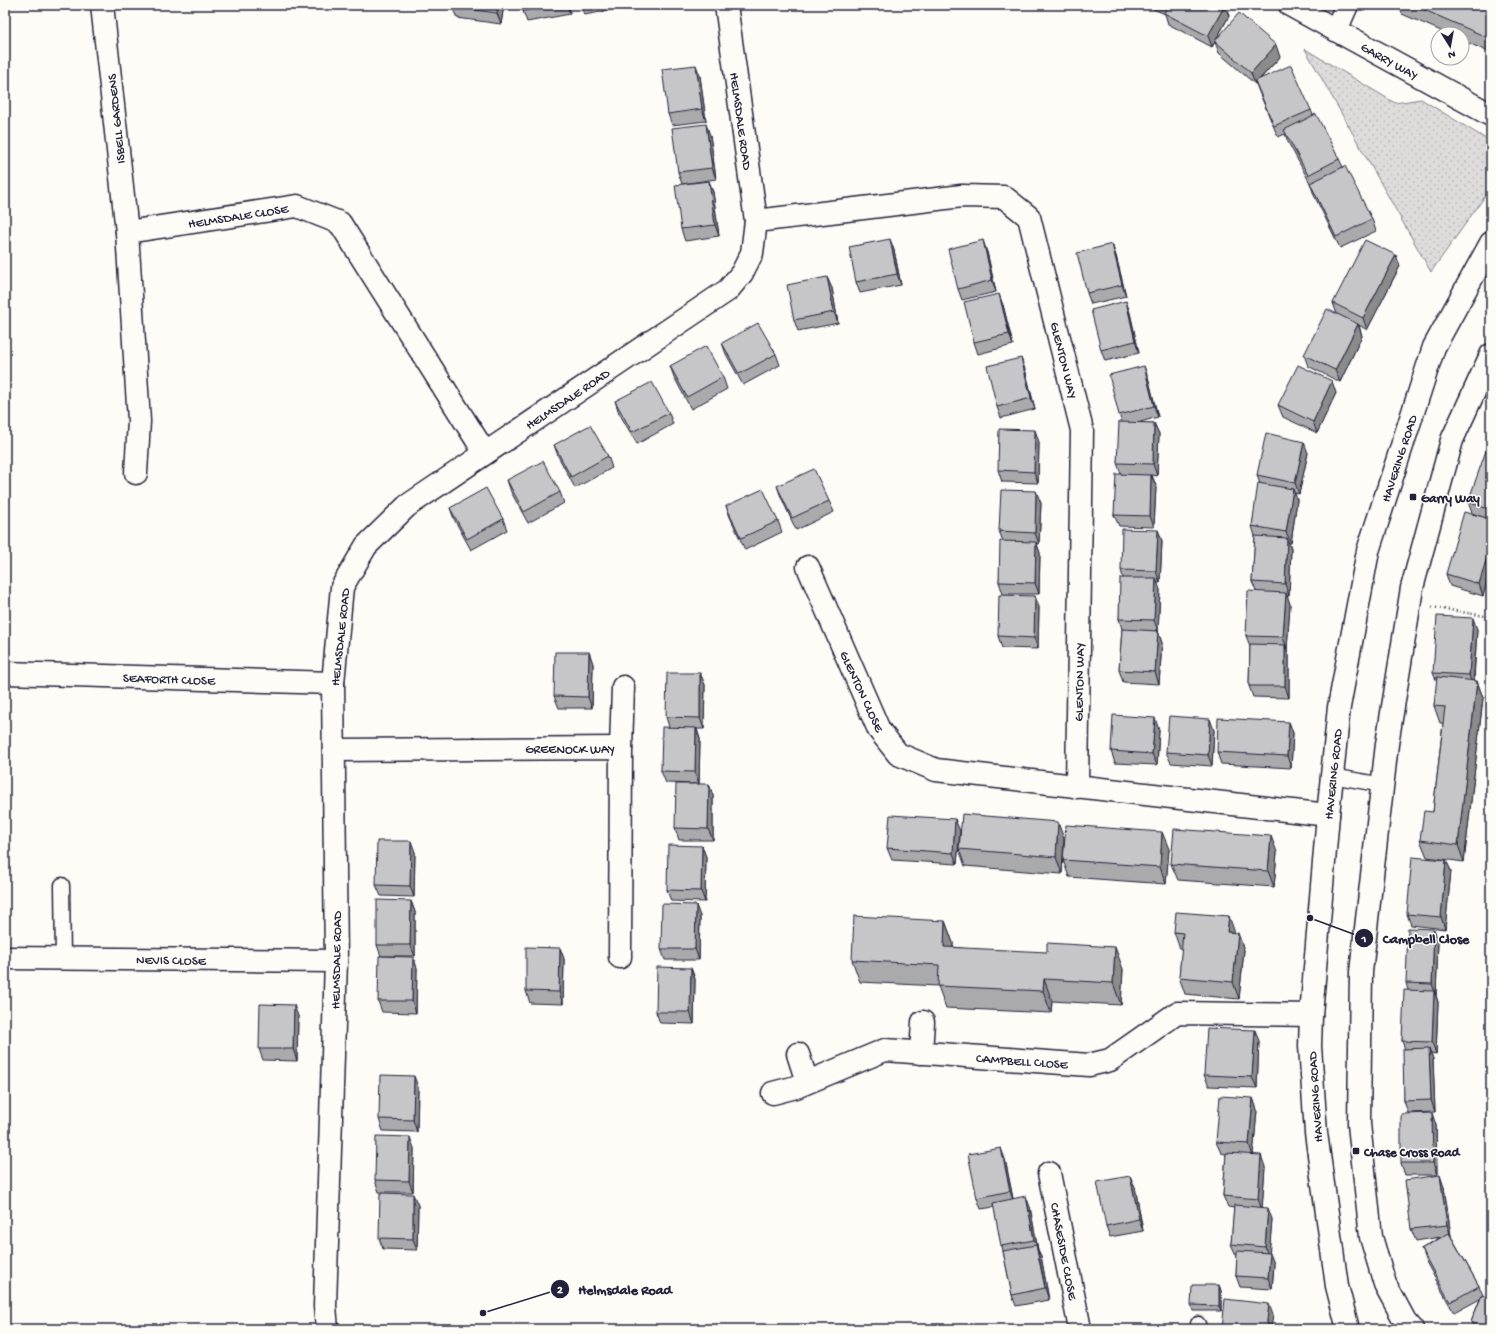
<svg xmlns="http://www.w3.org/2000/svg" width="1496" height="1334" font-family="'Gochi Hand',sans-serif">
	<style>
		.grass { fill: url(#grass-dots); stroke: #807f8b }
		.lines { fill: none; stroke-linecap: round; stroke-linejoin: round }
		.lane-casing { stroke: #22223b; stroke-width: 17 }
		.street-casing { stroke: #22223b; stroke-width: 25 }
		.secondary-casing { stroke: #22223b; stroke-width: 25 }
		.path { stroke: #22223b; stroke-width: 2.5; stroke-dasharray: 1 3; stroke-linecap: butt }
		.lane { stroke: #fdfcf7; stroke-width: 14 }
		.street { stroke: #fdfcf7; stroke-width: 22 }
		.secondary { stroke: #fdfcf7; stroke-width: 22 }
		.wall { fill: #aaaaac; stroke: #22223b }
		.shaded-wall { fill: #8b8b8c; stroke: #22223b }
		.building { fill: #c6c6c8; stroke: #22223b }
		.poi-dot { fill: #22223b; stroke: #fdfcf7; stroke-width: 1.5 }
		.labels { text-anchor: middle; stroke-width: 3; stroke-linejoin: round; paint-order: stroke }
		.street-label { font-size: 13px; fill: #22223b; stroke: #fdfcf7 }
		.poi-label { font-size: 13px; font-weight: bold; fill: #22223b; stroke: #fdfcf7; text-anchor: start }
		.leader { fill: none; stroke: #22223b; stroke-width: 1.5 }
		.callout-dot { fill: #22223b; stroke: #fdfcf7; stroke-width: 1.5 }
		.mark-label { font-size: 12px; text-anchor: middle; font-weight: bold; fill: #fff }
		.callout-label { font-size: 14px; text-anchor: middle; font-weight: bold; fill: #22223b; stroke: #fdfcf7; stroke-width: 3; stroke-linejoin: round; paint-order: stroke }
	</style>
	<defs>
		<pattern id="grass-dots" width="8" height="8" patternUnits="userSpaceOnUse"><rect width="8" height="8" fill="#dddcdb"/><path d="M2 2h.1M6 6h.1" fill="none" stroke="#bdbcbd" stroke-width="1.8" stroke-linecap="round"/></pattern>
	</defs>
	<rect width="100%" height="100%" fill="#fdfcf7"/>
	<filter id="ink" filterUnits="userSpaceOnUse"><feTurbulence type="fractalNoise" baseFrequency=".025" numOctaves="2"/><feDisplacementMap in="SourceGraphic" scale="8" xChannelSelector="R" yChannelSelector="G"/><feConvolveMatrix kernelMatrix="1 2 1 2 8 2 1 2 1" color-interpolation-filters="sRGB"/></filter>
	<g filter="url(#ink)">
		<!-- grass -->
		<path class="grass" d="M1305 49 1395 103 1421 99 1491 142V188L1431 272Z"/>
		<g class="lines">
			<!-- lane casing -->
			<g class="lane-casing">
				<g id="lane">
					<path d="M1332 776 1383 785"/>
					<path d="M62 885 63 958"/>
					<path d="M1198 1324 1199 1329"/>
				</g>
			</g>
			<!-- street casing -->
			<g class="street-casing">
				<g id="street">
					<path d="M102 5 127 232"/>
					<path d="M1290 5 1491 115"/>
					<path d="M1336 30 1347 5"/>
					<path d="M756 221 962 196 1004 197 1029 217 1082 430 1077 787"/>
					<path d="M136 473 139 421 127 232 297 206 340 223 485 453"/>
					<path d="M808 567 879 730 898 754 936 770 1328 815"/>
					<path d="M5 673 333 683"/>
					<path d="M621 748 623 687"/>
					<path d="M334 750 621 748 620 957"/>
					<path d="M5 958 336 961"/>
					<path d="M921 1053 923 1022"/>
					<path d="M798 1054 807 1082"/>
					<path d="M773 1093 796 1087 885 1050 1089 1065 1110 1060 1177 1013 1311 1015"/>
					<path d="M1049 1173 1080 1329"/>
					<path d="M327 1329 325 1306 336 961 333 683 342 587 366 546 407 506 728 290 742 273 752 253 756 221 726 5"/>
					<path d="M1412 1329 1405 1321 1385 1284 1371 1237 1359 1124 1361 972 1387 744 1412 588 1452 440 1491 355"/>
				</g>
			</g>
			<!-- secondary casing -->
			<g class="secondary-casing">
				<path id="secondary" d="M1348 1329 1337 1286 1316 1133 1310 1046 1311 1015 1328 815 1339 707 1368 551 1434 347 1491 243"/>
			</g>
			<!-- path -->
			<path class="path" d="M1432 607 1491 617"/>
			<!-- lane -->
			<use href="#lane" class="lane"/>
			<!-- street -->
			<use href="#street" class="street"/>
			<!-- secondary -->
			<use href="#secondary" class="secondary"/>
		</g>
		<!-- wall -->
		<g class="wall">
			<path d="M504 5 501 24 457 18 452 7Z"/>
			<path d="M521 5H569L570 14 527 22 523 11Z"/>
			<path d="M581 5H628V7L584 15Z"/>
			<path d="M1144 5H1225L1229 16 1216 40 1280 57 1260 79 1311 110 1313 115 1339 159 1343 167 1372 219 1376 231 1340 248 1314 195 1310 183 1288 142 1285 134 1278 137 1259 92 1256 84H1255L1219 53 1215 42 1212 47 1168 24 1165 14Z"/>
			<path d="M1399 5H1491V53L1462 40V34H1448L1402 14Z"/>
			<path d="M700 76 706 121 672 125 668 114Z"/>
			<path d="M710 135 716 179 682 184 678 172Z"/>
			<path d="M709 181 713 192 719 236 685 241 681 229Z"/>
			<path d="M1112 244 1116 256 1126 296 1091 304 1087 293Z"/>
			<path d="M894 250 901 285 860 293 856 282Z"/>
			<path d="M987 252 996 292 962 300 958 289Z"/>
			<path d="M1400 266 1367 330 1359 325 1362 336 1340 382 1308 366 1304 355 1337 314 1333 303Z"/>
			<path d="M832 288 838 323 798 331 794 320Z"/>
			<path d="M1126 301 1130 313 1139 353 1105 361 1101 350Z"/>
			<path d="M1003 305 1013 345 978 354 974 342Z"/>
			<path d="M722 343 776 354 780 365 743 385 726 354Z"/>
			<path d="M670 366 723 377 727 389 691 409 674 377Z"/>
			<path d="M1025 369 1035 409 1001 418 997 407Z"/>
			<path d="M1148 377 1158 417 1137 423H1154L1159 434 1157 476 1152 475 1156 486 1154 527 1119 526 1114 515 1121 474 1117 463 1122 422 1119 415Z"/>
			<path d="M1336 393 1317 433 1283 417 1278 405Z"/>
			<path d="M615 401 669 413 673 424 637 444 619 413Z"/>
			<path d="M1039 442 1038 483 1002 482 998 470Z"/>
			<path d="M1491 442V568L1483 596 1450 586 1446 574 1485 518 1472 513 1468 502Z"/>
			<path d="M554 445 608 456 612 468 575 488 558 456Z"/>
			<path d="M1308 453 1299 494 1295 493 1297 500 1291 543H1289L1291 549 1289 596H1287L1290 604 1287 649 1289 656V698L1253 697 1249 686 1250 646 1246 636 1256 591 1252 582 1255 536 1252 526 1260 484 1257 475Z"/>
			<path d="M507 480 560 492 564 503 528 523 511 492Z"/>
			<path d="M777 486 829 501 834 512 796 530 781 497Z"/>
			<path d="M1041 503 1039 544H1037L1040 553 1039 594H1003L999 582 1003 541 999 531Z"/>
			<path d="M726 506 778 521 782 532 745 550 730 517Z"/>
			<path d="M450 508 503 519 507 530 471 550 454 519Z"/>
			<path d="M1158 530 1162 541 1160 583H1157L1160 590 1158 631H1154H1158L1162 643 1159 684 1123 682 1119 670 1122 629 1119 619 1123 578 1121 570Z"/>
			<path d="M1039 607 1038 649 1002 648 998 636Z"/>
			<path d="M1477 629 1474 681H1477L1483 698 1464 862 1427 857 1420 840 1433 812 1443 723H1440L1434 706 1437 682 1433 673Z"/>
			<path d="M589 652 593 664 592 708H559L554 696Z"/>
			<path d="M700 673 705 685 704 729H697L700 739 699 784 666 783 661 771 669 727 666 717Z"/>
			<path d="M1289 722 1293 733 1291 768 1221 764 1217 752Z"/>
			<path d="M1159 730 1157 765 1115 763 1111 751Z"/>
			<path d="M1214 730 1212 766 1171 763 1166 752Z"/>
			<path d="M709 784 713 796V840H679L675 828Z"/>
			<path d="M960 831 957 864 892 860 887 848Z"/>
			<path d="M1064 839 1062 874 965 866 959 849Z"/>
			<path d="M702 846 706 857 705 902 671 901 667 890Z"/>
			<path d="M1169 849 1166 884 1069 877 1063 860Z"/>
			<path d="M415 852 414 897 381 896 376 885Z"/>
			<path d="M1277 852 1274 887 1178 880 1171 864Z"/>
			<path d="M1446 860 1451 871 1445 929 1411 925 1407 914Z"/>
			<path d="M411 901 415 912V956H381L377 945Z"/>
			<path d="M700 916 699 960H665L661 949Z"/>
			<path d="M945 921 953 943V947L1123 969 1121 1005 1052 1001 1051 1013 946 1008 938 986 860 982 852 960Z"/>
			<path d="M1174 932 1235 933 1244 950 1239 999 1185 994 1179 977 1182 949H1180Z"/>
			<path d="M1438 941 1436 995 1438 1002 1436 1054 1431 1053 1433 1059 1435 1112 1408 1113 1404 1101 1405 1049 1402 1041 1408 990 1406 983Z"/>
			<path d="M560 948 564 959 563 1004 530 1003 526 991Z"/>
			<path d="M413 957 417 968 416 1013 382 1012 378 1001Z"/>
			<path d="M691 968 695 979 694 1024 660 1023 656 1012Z"/>
			<path d="M298 1016 297 1061 263 1060 259 1049Z"/>
			<path d="M1259 1041 1257 1088 1209 1086 1204 1075Z"/>
			<path d="M418 1087 417 1132 383 1131 379 1119Z"/>
			<path d="M1253 1098 1257 1110 1253 1155 1265 1167 1262 1207 1272 1219 1269 1253 1274 1264 1272 1289 1240 1287 1236 1276 1237 1255H1236L1231 1244 1234 1208 1228 1207 1223 1196 1226 1154 1221 1153 1216 1142Z"/>
			<path d="M1436 1125 1437 1175H1405L1401 1163Z"/>
			<path d="M414 1148 413 1192H379L375 1180Z"/>
			<path d="M1005 1159 1013 1199 1030 1207 1038 1250 1041 1256 1049 1300 1016 1306 1012 1295 994 1207 981 1209 977 1198Z"/>
			<path d="M1130 1176 1135 1187 1143 1231 1110 1237 1106 1226Z"/>
			<path d="M1444 1187 1451 1236 1479 1286 1483 1295 1491 1329H1474L1471 1322 1480 1299 1454 1313 1425 1260 1421 1249 1440 1237 1416 1241 1411 1229Z"/>
			<path d="M418 1205 417 1250 383 1249 379 1238Z"/>
			<path d="M1219 1285 1221 1291V1311H1193L1191 1305Z"/>
		</g>
		<!-- shaded-wall -->
		<g class="shaded-wall">
			<path d="M498 5H504L501 24 497 13Z"/>
			<path d="M567 5H569L570 14Z"/>
			<path d="M1164 5H1172L1167 14Z"/>
			<path d="M1225 5 1229 16 1212 47 1208 36Z"/>
			<path d="M1276 45 1280 57 1255 84 1251 73Z"/>
			<path d="M696 65 700 76 706 121 702 109Z"/>
			<path d="M706 124 710 135 716 179 712 168Z"/>
			<path d="M709 181 713 192 719 236 715 225Z"/>
			<path d="M890 239 894 250 901 285 897 274Z"/>
			<path d="M983 240 987 252 996 292 992 280Z"/>
			<path d="M1112 244 1116 256 1126 296 1122 285Z"/>
			<path d="M1396 255 1400 266 1367 330 1363 318Z"/>
			<path d="M827 277 832 288 838 323 834 312Z"/>
			<path d="M999 294 1003 305 1013 345 1009 334Z"/>
			<path d="M1126 301 1130 313 1139 353 1135 341Z"/>
			<path d="M1358 324 1362 336 1340 382 1335 370Z"/>
			<path d="M1021 358 1025 369 1035 409 1031 398Z"/>
			<path d="M1144 366 1148 377 1158 417 1154 406Z"/>
			<path d="M1332 381 1336 393 1317 433 1313 422Z"/>
			<path d="M1154 423 1159 434 1157 476 1153 464Z"/>
			<path d="M1035 430 1039 442 1038 483 1034 472Z"/>
			<path d="M1304 442 1308 453 1299 494 1295 483Z"/>
			<path d="M1151 475 1156 486 1154 527 1150 516Z"/>
			<path d="M1293 489 1297 500 1291 543 1286 532Z"/>
			<path d="M1036 491 1041 503 1039 544 1035 533Z"/>
			<path d="M1158 530 1162 541 1160 583 1156 571Z"/>
			<path d="M1287 538 1291 549 1289 596 1285 584Z"/>
			<path d="M1036 542 1040 553 1039 594 1035 583Z"/>
			<path d="M1491 543V568L1483 596 1479 584Z"/>
			<path d="M1156 578 1160 590 1158 631 1154 620Z"/>
			<path d="M1286 593 1290 604 1287 649 1283 637Z"/>
			<path d="M1035 596 1039 607 1038 649 1034 638Z"/>
			<path d="M1473 618 1477 629 1473 687 1469 675Z"/>
			<path d="M1158 631 1162 643 1159 684 1155 672Z"/>
			<path d="M1285 645 1289 656V698L1285 686Z"/>
			<path d="M589 652 593 664 592 708 588 697Z"/>
			<path d="M700 673 705 685 704 729 700 718Z"/>
			<path d="M1477 681 1483 698 1464 862 1458 845Z"/>
			<path d="M1155 718 1159 730 1157 765 1152 754Z"/>
			<path d="M1210 719 1214 730 1212 766 1208 755Z"/>
			<path d="M1289 722 1293 733 1291 768 1287 756Z"/>
			<path d="M696 728 700 739 699 784 695 772Z"/>
			<path d="M709 784 713 796V840L708 829Z"/>
			<path d="M955 819 960 831 957 864 953 853Z"/>
			<path d="M1058 822 1064 839 1062 874 1056 857Z"/>
			<path d="M1162 832 1169 849 1166 884 1160 867Z"/>
			<path d="M1271 836 1277 852 1274 887 1268 871Z"/>
			<path d="M411 841 415 852 414 897 410 886Z"/>
			<path d="M702 846 706 857 705 902 701 891Z"/>
			<path d="M1446 860 1451 871 1445 929 1441 917Z"/>
			<path d="M411 901 415 912V956L410 945Z"/>
			<path d="M696 905 700 916 699 960 695 949Z"/>
			<path d="M1229 916 1235 933 1227 932Z"/>
			<path d="M945 921 953 943 952 969 944 947Z"/>
			<path d="M1434 929 1438 941 1436 995 1432 984Z"/>
			<path d="M1238 933 1244 950 1239 999 1233 982Z"/>
			<path d="M1115 947 1123 969 1121 1005 1113 983Z"/>
			<path d="M560 948 564 959 563 1004 559 992Z"/>
			<path d="M413 957 417 968 416 1013 412 1001Z"/>
			<path d="M691 968 695 979 694 1024 690 1012Z"/>
			<path d="M1044 979 1052 1001 1051 1013 1043 991Z"/>
			<path d="M1434 991 1438 1002 1436 1054 1432 1042Z"/>
			<path d="M294 1005 298 1016 297 1061 293 1049Z"/>
			<path d="M1255 1030 1259 1041 1257 1088 1252 1077Z"/>
			<path d="M1429 1048 1433 1059 1435 1112 1431 1100Z"/>
			<path d="M414 1076 418 1087 417 1132 413 1120Z"/>
			<path d="M1253 1098 1257 1110 1253 1156 1249 1144Z"/>
			<path d="M1432 1113 1436 1125 1437 1175 1433 1163Z"/>
			<path d="M410 1137 414 1148 413 1192 409 1181Z"/>
			<path d="M1001 1148 1005 1159 1014 1203 1010 1191Z"/>
			<path d="M1261 1155 1265 1167 1262 1210 1258 1199Z"/>
			<path d="M1440 1175 1444 1187 1451 1236 1447 1225Z"/>
			<path d="M1130 1176 1135 1187 1143 1231 1139 1219Z"/>
			<path d="M413 1194 418 1205 417 1250 413 1239Z"/>
			<path d="M1026 1196 1030 1207 1038 1250 1041 1256 1049 1300 1045 1288 1037 1246 1034 1240Z"/>
			<path d="M1268 1208 1272 1219 1269 1258 1265 1247Z"/>
			<path d="M1270 1253 1274 1264 1272 1289 1268 1278Z"/>
			<path d="M1219 1285 1221 1291V1311L1219 1306Z"/>
			<path d="M1269 1304 1273 1315 1271 1329H1266Z"/>
		</g>
		<!-- building -->
		<g class="building">
			<path d="M453 5H498L497 13 452 7Z"/>
			<path d="M521 5H555L523 11Z"/>
			<path d="M1168 5H1225L1208 36 1164 13Z"/>
			<path d="M1413 5H1491V39Z"/>
			<path d="M1239 13 1276 45 1251 73 1215 41Z"/>
			<path d="M696 65 702 109 668 114 662 69Z"/>
			<path d="M1291 65 1311 110 1274 126 1255 81Z"/>
			<path d="M1316 114 1339 159 1308 175 1284 130Z"/>
			<path d="M706 124 712 168 678 172 672 128Z"/>
			<path d="M1345 166 1372 219 1336 237 1310 183Z"/>
			<path d="M709 181 715 225 681 229 675 185Z"/>
			<path d="M890 239 897 274 856 282 849 247Z"/>
			<path d="M983 240 992 280 958 289 948 249Z"/>
			<path d="M1365 240 1396 255 1363 318 1333 303Z"/>
			<path d="M1112 244 1122 285 1087 293 1077 253Z"/>
			<path d="M827 277 834 312 794 320 787 285Z"/>
			<path d="M999 294 1009 334 974 342 964 302Z"/>
			<path d="M1126 301 1135 341 1101 350 1091 310Z"/>
			<path d="M1327 309 1358 324 1335 370 1304 355Z"/>
			<path d="M758 323 776 354 739 374 722 343Z"/>
			<path d="M706 346 723 377 687 397 670 366Z"/>
			<path d="M1021 358 1031 398 997 407 987 366Z"/>
			<path d="M1298 365 1332 381 1313 422 1278 405Z"/>
			<path d="M1144 366 1154 406 1119 415 1109 375Z"/>
			<path d="M652 382 669 413 632 432 615 401Z"/>
			<path d="M1119 422 1154 423 1153 464 1117 463Z"/>
			<path d="M590 425 608 456 571 477 554 445Z"/>
			<path d="M999 429 1035 430 1034 472 998 470Z"/>
			<path d="M1266 433 1304 442 1295 483 1257 475Z"/>
			<path d="M1489 442H1491V510L1468 502Z"/>
			<path d="M543 461 560 492 524 512 507 480Z"/>
			<path d="M814 469 829 501 792 518 777 486Z"/>
			<path d="M1116 474 1151 475 1150 516 1114 515Z"/>
			<path d="M1258 483 1293 489 1286 532 1252 526Z"/>
			<path d="M486 488 503 519 467 539 450 508Z"/>
			<path d="M763 489 778 521 741 538 726 506Z"/>
			<path d="M1001 490 1036 491 1035 533 999 531Z"/>
			<path d="M1464 512 1491 519V543L1479 584 1446 574Z"/>
			<path d="M1122 529 1158 530 1156 571 1121 570Z"/>
			<path d="M1255 536 1287 538 1285 584 1252 582Z"/>
			<path d="M1000 541 1036 542 1035 583 999 582Z"/>
			<path d="M1120 578H1156L1154 620 1119 619Z"/>
			<path d="M1248 591 1286 593 1283 637 1246 636Z"/>
			<path d="M999 595 1035 596 1034 638 998 636Z"/>
			<path d="M1437 616 1473 618 1469 675 1433 673Z"/>
			<path d="M1122 629 1158 631 1155 672 1119 670Z"/>
			<path d="M1250 644 1285 645V686H1249Z"/>
			<path d="M555 652H589L588 697 554 696Z"/>
			<path d="M667 673H700V718L666 717Z"/>
			<path d="M1437 677 1477 681 1458 845 1420 840 1424 811 1433 812 1445 707 1434 706Z"/>
			<path d="M1113 715 1155 718 1152 754 1111 751Z"/>
			<path d="M1169 716 1210 719 1208 755 1166 752Z"/>
			<path d="M1218 718 1289 722 1287 756 1217 752Z"/>
			<path d="M662 727 696 728 695 772 661 771Z"/>
			<path d="M676 784H709L708 829 675 828Z"/>
			<path d="M962 814 1058 822 1056 857 959 849Z"/>
			<path d="M890 815 955 819 953 853 887 848Z"/>
			<path d="M1066 825 1162 832 1160 867 1063 860Z"/>
			<path d="M1174 829 1271 836 1268 871 1171 864Z"/>
			<path d="M377 841H411L410 886 376 885Z"/>
			<path d="M668 845 702 846 701 891 667 890Z"/>
			<path d="M1412 857 1446 860 1441 917 1407 914Z"/>
			<path d="M377 900 411 901 410 945H377Z"/>
			<path d="M662 904 696 905 695 949H661Z"/>
			<path d="M1176 912 1229 916 1227 932 1238 933 1233 982 1179 977 1183 933 1174 932Z"/>
			<path d="M854 916 945 921 944 947 1047 952V943L1115 947 1113 983 1044 979 1043 991 938 986 939 965 852 960Z"/>
			<path d="M1408 928 1434 929 1432 984 1406 983Z"/>
			<path d="M526 947 560 948 559 992 526 991Z"/>
			<path d="M379 956 413 957 412 1001H378Z"/>
			<path d="M657 967 691 968 690 1012H656Z"/>
			<path d="M1404 990 1434 991 1432 1042 1402 1041Z"/>
			<path d="M260 1004 294 1005 293 1049H259Z"/>
			<path d="M1207 1028 1255 1030 1252 1077 1204 1075Z"/>
			<path d="M1429 1048 1431 1100 1404 1101 1403 1049Z"/>
			<path d="M380 1075 414 1076 413 1120 379 1119Z"/>
			<path d="M1220 1096 1253 1098 1249 1144 1216 1142Z"/>
			<path d="M1432 1113 1433 1163H1401V1114Z"/>
			<path d="M376 1136 410 1137 409 1181 375 1180Z"/>
			<path d="M1001 1148 1010 1191 977 1198 968 1154Z"/>
			<path d="M1226 1153 1261 1155 1258 1199 1223 1196Z"/>
			<path d="M1440 1175 1447 1225 1411 1229 1405 1180Z"/>
			<path d="M1130 1176 1139 1219 1106 1226 1097 1182Z"/>
			<path d="M380 1193 413 1194V1239L379 1238Z"/>
			<path d="M1026 1196 1034 1240 1001 1246 993 1203Z"/>
			<path d="M1234 1205 1268 1208 1265 1247 1231 1244Z"/>
			<path d="M1449 1233 1479 1286 1450 1302 1421 1249Z"/>
			<path d="M1036 1245 1045 1288 1012 1295 1003 1251Z"/>
			<path d="M1237 1251 1270 1253 1268 1278 1236 1276Z"/>
			<path d="M1192 1285H1219V1306L1191 1305Z"/>
			<path d="M1482 1295 1491 1299V1329H1489L1471 1322Z"/>
			<path d="M1225 1299 1269 1304 1266 1329H1222Z"/>
		</g>
	</g>
	<!-- markers -->
	<g class="poi-dot">
		<rect x="1409" y="493" width="8" height="8" rx="2"/>
		<rect x="1352" y="1147" width="8" height="8" rx="2"/>
	</g>
	<g class="labels">
		<!-- street labels -->
		<g class="street-label">
			<text transform="translate(1390 60) rotate(29)" y="5">GARRY WAY</text>
			<text transform="translate(115 119) rotate(-96)" y="5">ISBELL GARDENS</text>
			<text transform="translate(742 121) rotate(82)" y="5">HELMSDALE ROAD</text>
			<text transform="translate(238 215) rotate(-9)" y="5">HELMSDALE CLOSE</text>
			<text transform="translate(1065 360) rotate(76)" y="5">GLENTON WAY</text>
			<text transform="translate(567 398) rotate(-34)" y="5">HELMSDALE ROAD</text>
			<text transform="translate(1398 458) rotate(-72)" y="5">HAVERING ROAD</text>
			<text transform="translate(339 637) rotate(-84)" y="5">HELMSDALE ROAD</text>
			<text transform="translate(169 678) rotate(2)" y="5">SEAFORTH CLOSE</text>
			<text transform="translate(1078 682) rotate(-89)" y="5">GLENTON WAY</text>
			<text transform="translate(863 691) rotate(65)" y="5">GLENTON CLOSE</text>
			<text x="570" y="753">GREENOCK WAY</text>
			<text transform="translate(1332 774) rotate(-84)" y="5">HAVERING ROAD</text>
			<text transform="translate(171 959) rotate(1)" y="5">NEVIS CLOSE</text>
			<text transform="translate(335 960) rotate(-89)" y="5">HELMSDALE ROAD</text>
			<text transform="translate(1022 1060) rotate(4)" y="5">CAMPBELL CLOSE</text>
			<text transform="translate(1314 1097) rotate(-94)" y="5">HAVERING ROAD</text>
			<text transform="translate(1065 1251) rotate(79)" y="5">CHASESIDE CLOSE</text>
		</g>
		<!-- poi labels -->
		<g class="poi-label">
			<text x="1421" y="502">Garry Way</text>
			<text x="1364" y="1156">Chase Cross Road</text>
		</g>
	</g>
	<!-- callouts -->
	<path class="leader" d="M1310 918L1364 938M483 1313L560 1289"/>
	<g class="callout-dot">
		<circle cx="1310" cy="918" r="4"/>
		<circle cx="483" cy="1313" r="4"/>
		<circle cx="1364" cy="938" r="10"/>
		<circle cx="560" cy="1289" r="10"/>
	</g>
	<g class="mark-label">
		<text x="1364" y="942">1</text>
		<text x="560" y="1293">2</text>
	</g>
	<g class="callout-label">
		<text x="1426" y="943">Campbell Close</text>
		<text x="625" y="1294">Helmsdale Road</text>
	</g>
	<!-- margin -->
	<rect width="1496" height="1334" fill="none" stroke="#fdfcf7" stroke-width="20"/>
	<rect x="10" y="10" width="1476" height="1314" fill="none" stroke="#22223b" stroke-width="1.5" filter="url(#ink)"/>
	<!-- north arrow -->
	<g transform="translate(1450 46) rotate(169)"><circle r="19" fill="#fdfcf7" stroke="#a5a5ac"/>
	<path d="M0-3L7 15L0 10L-7 15Z" fill="#22223b"/>
	<text y="-6" font-size="11" font-weight="bold" text-anchor="middle" fill="#22223b">N</text>
	</g>
</svg>
